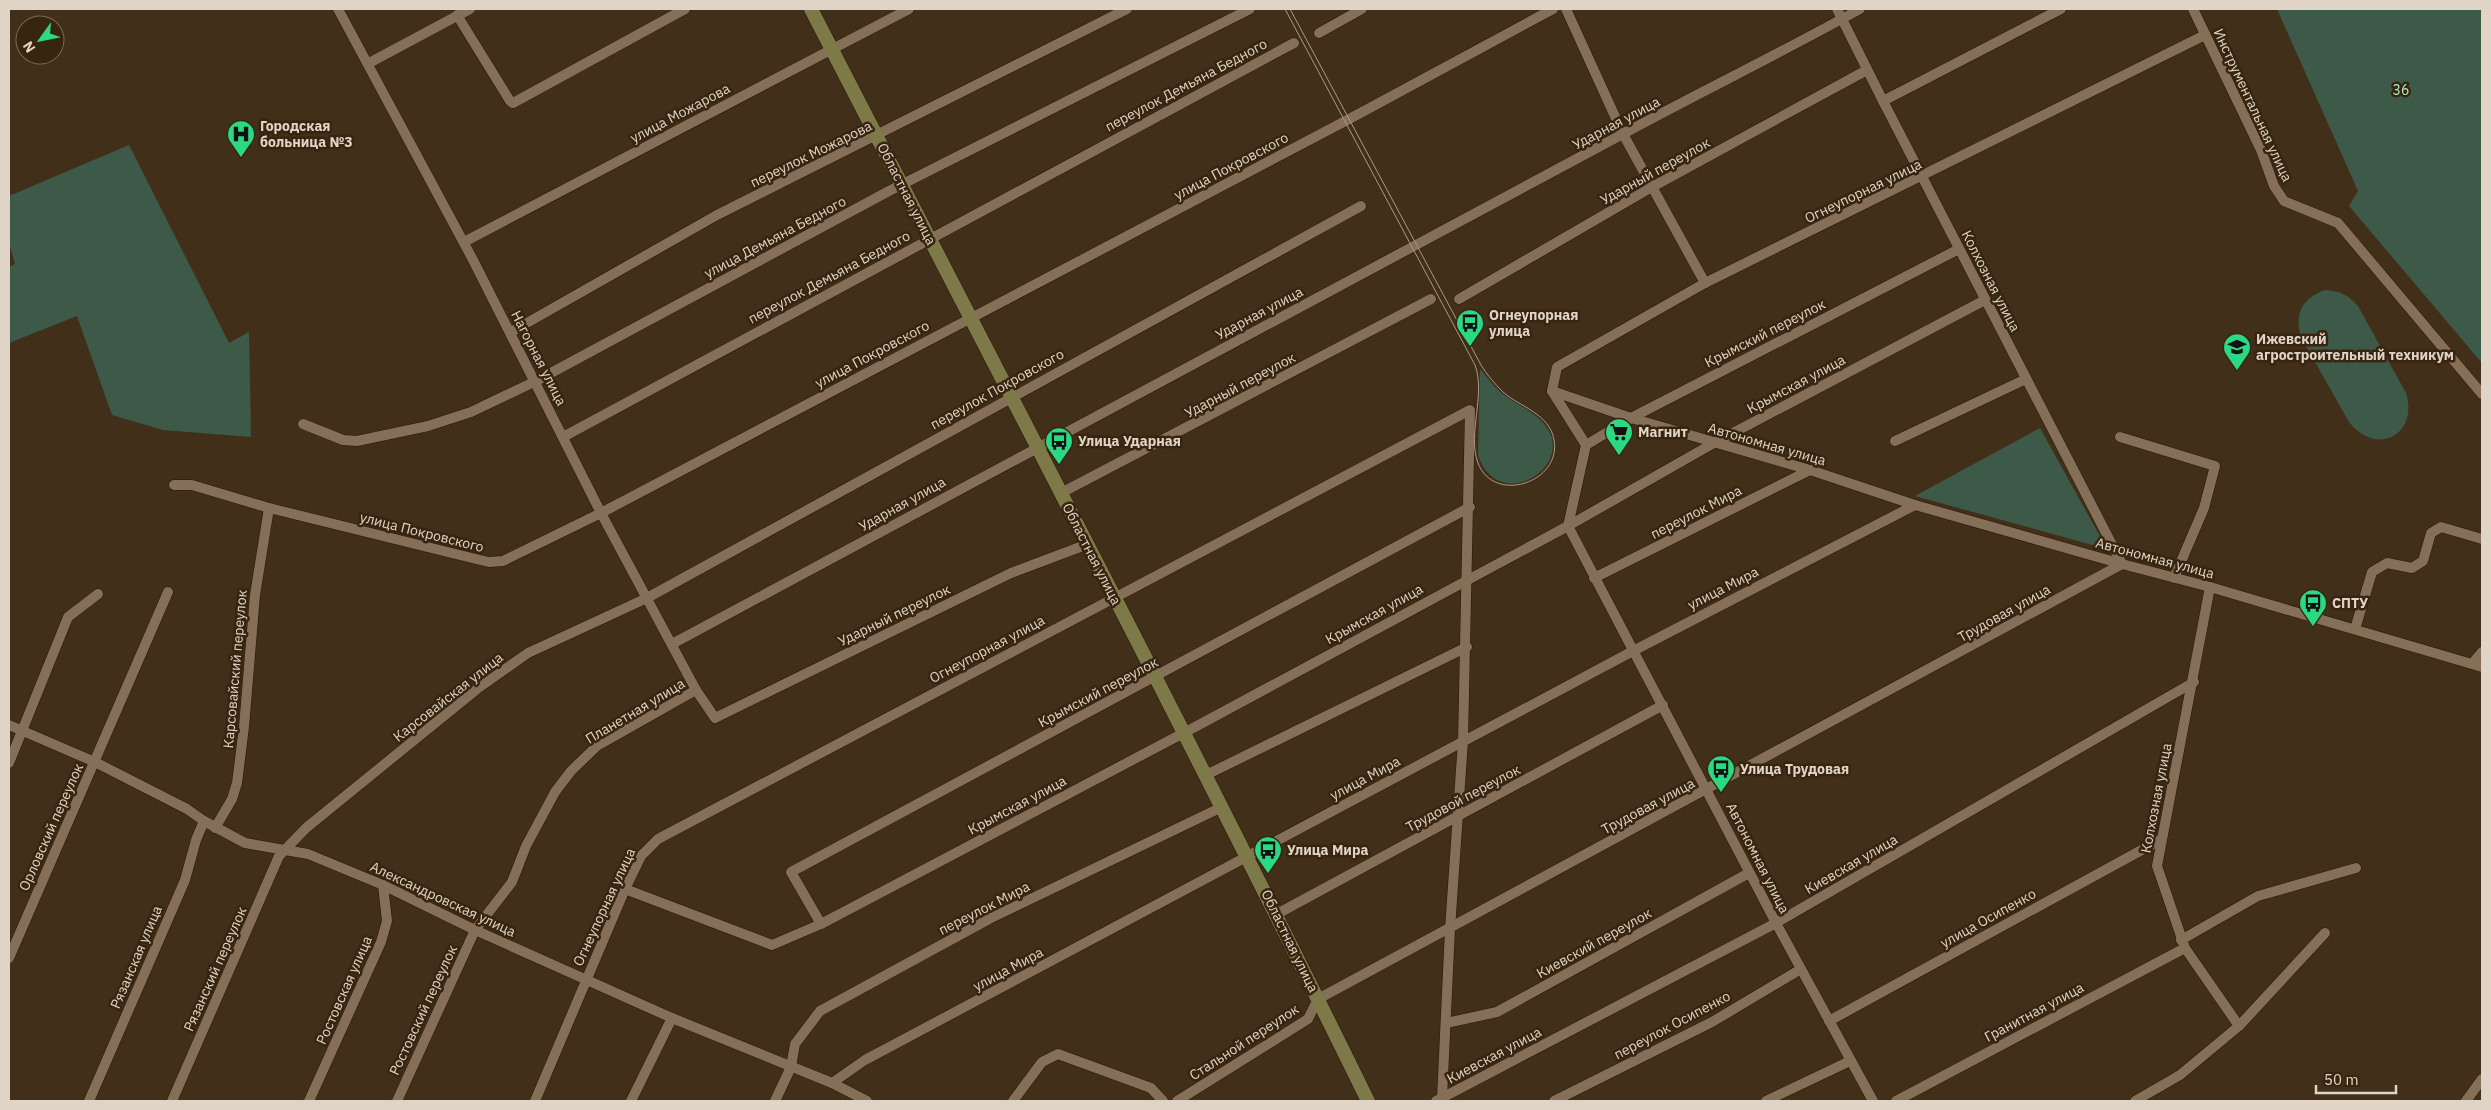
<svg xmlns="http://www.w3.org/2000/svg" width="2491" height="1110" font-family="'IBM Plex Sans',sans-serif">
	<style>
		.green { fill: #3d5948 }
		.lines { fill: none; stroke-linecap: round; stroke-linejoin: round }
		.street-casing { stroke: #281703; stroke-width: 11 }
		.secondary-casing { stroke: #281703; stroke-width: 15 }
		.street { stroke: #856f59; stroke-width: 10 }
		.secondary { stroke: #7d7949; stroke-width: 14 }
		.tram { stroke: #a79989; stroke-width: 1 }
		.labels { text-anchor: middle; stroke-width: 5; stroke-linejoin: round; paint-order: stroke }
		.street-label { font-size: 14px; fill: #e0d4c7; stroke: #382510 }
		.park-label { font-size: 14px; fill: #acf0c7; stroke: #382510 }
		.poi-label { font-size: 14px; font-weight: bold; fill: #e0d4c7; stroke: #382510; text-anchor: start }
	</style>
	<rect width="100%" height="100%" fill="#422f1a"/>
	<!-- green -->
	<g class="green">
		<path d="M2277 9H2482V363L2349 206 2358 191Z"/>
		<path d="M129 145 229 343 249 332 251 437 163 430 112 415 77 316 9 343V267L15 264 9 243V196Z"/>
		<path d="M2325 290C2340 291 2348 295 2358 306L2406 393C2419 435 2376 457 2349 422L2302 339C2293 315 2302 298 2325 290Z"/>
		<path d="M1480 369C1487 377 1494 387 1503 394 1519 407 1540 413 1550 433 1568 472 1497 512 1478 455Z"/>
		<path d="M2040 428 2107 549 1915 496Z"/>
	</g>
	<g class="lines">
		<!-- street casing -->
		<g class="street-casing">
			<g id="street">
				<path d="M338 9 472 258 601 513 696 690 715 718 1011 573 1088 544"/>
				<path d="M1566 9 1623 134 1705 283"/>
				<path d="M1837 9 1883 101 2122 564"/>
				<path d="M2193 9 2261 150 2274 186 2284 201 2338 223 2482 394"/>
				<path d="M457 15 510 101 513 103 685 9"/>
				<path d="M1319 33 1362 9"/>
				<path d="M369 63 470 9"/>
				<path d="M1883 101 2061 9"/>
				<path d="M464 242 909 9"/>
				<path d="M1459 299 1652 187 1867 70"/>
				<path d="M511 332 717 215 1127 9"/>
				<path d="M1552 391 1631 418 1810 470 1915 505 2122 564 2210 587 2482 667"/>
				<path d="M1552 391 1586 445 1568 526 1776 923 1873 1101"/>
				<path d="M1552 391 1557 367 1705 283 2205 35"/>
				<path d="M303 424 343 440 357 441 428 426 471 412 536 381 889 191 1250 9"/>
				<path d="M563 437 1294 43"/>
				<path d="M2120 437 2215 466 2204 508 2174 578"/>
				<path d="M1895 441 2026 379"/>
				<path d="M1586 445 1631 418 1959 249"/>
				<path d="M174 485H192L269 508 476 559 489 562 503 561 601 513 1353 117 1553 9"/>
				<path d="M1061 493 1431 299"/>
				<path d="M1594 578 1810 470"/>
				<path d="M2210 587 2157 866 2185 948 2239 1026"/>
				<path d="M2355 629 2372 572 2387 563 2412 568 2423 561 2431 533 2441 527 2482 539"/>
				<path d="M672 644C987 473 1305 306 1621 135 1700 92 1781 53 1860 9"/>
				<path d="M2472 664 2482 652"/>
				<path d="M9 725 95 762 187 809 204 821 245 843 308 854 383 885 475 930 672 1018 832 1083 867 1101"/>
				<path d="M9 763 68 617 98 594"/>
				<path d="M1206 775 1467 647"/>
				<path d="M215 828 232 799 237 783 244 727 255 595 269 508"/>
				<path d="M625 889 772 945 821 924 1195 727 1568 526 1714 443 1985 300"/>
				<path d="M1277 914 1663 705"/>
				<path d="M821 924 791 872 1470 507"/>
				<path d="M2181 940 2258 896 2356 868"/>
				<path d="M9 958 168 592"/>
				<path d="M1829 1021 2160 840"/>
				<path d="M1446 1023 1497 1012 1749 873"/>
				<path d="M832 1083 865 1060 1633 651 1915 505"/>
				<path d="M89 1101 185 880 196 840 204 821"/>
				<path d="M172 1101 279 856 306 828 477 689 528 653 647 598 1361 206"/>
				<path d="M309 1101 381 942 387 921 383 885"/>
				<path d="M397 1101 475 930 512 882 526 846 555 792 571 771 597 746 696 690"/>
				<path d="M535 1101 625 889 641 856 658 839 1470 410 1463 741 1450 929 1442 1098"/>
				<path d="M631 1101 672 1018"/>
				<path d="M775 1101 791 1067 795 1044 820 1011 989 919 1222 807"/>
				<path d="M1013 1101 1042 1062 1058 1054 1151 1088 1163 1101"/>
				<path d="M1177 1101 1308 1019 1318 999 2122 564"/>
				<path d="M1436 1101 1776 923 2194 682"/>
				<path d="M1554 1101 1712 1022 1801 969"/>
				<path d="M1766 1101 1850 1061"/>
				<path d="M1896 1101 2185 948"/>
				<path d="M2135 1101 2180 1075 2239 1026 2325 933"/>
				<path d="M2466 1101 2482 1079"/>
			</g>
		</g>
		<!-- secondary casing -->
		<g class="secondary-casing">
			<path id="secondary" d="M811 9C998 372 1188 734 1368 1101"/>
		</g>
		<!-- street -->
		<use href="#street" class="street"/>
		<!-- secondary -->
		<use href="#secondary" class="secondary"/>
		<!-- tram -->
		<path class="tram" d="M1285 9 1475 365C1486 395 1467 434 1478 463 1494 505 1562 482 1554 440 1550 414 1520 407 1503 392 1495 384 1487 375 1481 365L1290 9"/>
	</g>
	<!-- icons -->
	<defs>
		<g id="hospital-pin" transform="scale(1.4375)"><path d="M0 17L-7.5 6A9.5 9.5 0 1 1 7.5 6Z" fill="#2bd884" stroke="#382510"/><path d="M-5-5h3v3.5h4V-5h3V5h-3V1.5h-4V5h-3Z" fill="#111"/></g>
		<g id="bus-pin" transform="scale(1.4375)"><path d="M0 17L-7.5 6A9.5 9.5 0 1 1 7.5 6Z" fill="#2bd884" stroke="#382510"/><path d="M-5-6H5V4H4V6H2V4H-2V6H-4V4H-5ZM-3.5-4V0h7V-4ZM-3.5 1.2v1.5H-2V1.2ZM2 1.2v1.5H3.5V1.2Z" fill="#111"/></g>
		<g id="university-pin" transform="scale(1.4375)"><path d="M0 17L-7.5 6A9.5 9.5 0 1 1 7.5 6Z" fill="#2bd884" stroke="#382510"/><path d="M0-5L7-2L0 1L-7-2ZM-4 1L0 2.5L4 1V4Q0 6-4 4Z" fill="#111"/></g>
		<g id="supermarket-pin" transform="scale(1.4375)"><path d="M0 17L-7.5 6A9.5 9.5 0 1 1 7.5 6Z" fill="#2bd884" stroke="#382510"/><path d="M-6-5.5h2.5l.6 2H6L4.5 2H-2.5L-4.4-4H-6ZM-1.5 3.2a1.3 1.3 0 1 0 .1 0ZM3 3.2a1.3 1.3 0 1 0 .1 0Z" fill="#111"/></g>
	</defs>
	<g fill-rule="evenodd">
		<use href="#hospital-pin" x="241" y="134"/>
		<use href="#bus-pin" x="1470" y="323"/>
		<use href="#university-pin" x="2237" y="347"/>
		<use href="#supermarket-pin" x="1619" y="432"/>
		<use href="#bus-pin" x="1059" y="441"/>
		<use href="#bus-pin" x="2313" y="603"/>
		<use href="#bus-pin" x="1721" y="769"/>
		<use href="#bus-pin" x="1268" y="850"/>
	</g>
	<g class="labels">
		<!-- street labels -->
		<g class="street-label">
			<text transform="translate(1186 85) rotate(-28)" y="5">переулок Демьяна Бедного</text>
			<text transform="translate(2253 105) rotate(65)" y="5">Инструментальная улица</text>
			<text transform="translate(680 113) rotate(-28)" y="5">улица Можарова</text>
			<text transform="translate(1616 123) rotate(-28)" y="5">Ударная улица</text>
			<text transform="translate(811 154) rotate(-26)" y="5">переулок Можарова</text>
			<text transform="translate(1231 166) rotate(-28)" y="5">улица Покровского</text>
			<text transform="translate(1655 171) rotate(-29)" y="5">Ударный переулок</text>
			<text transform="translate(1863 191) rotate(-26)" y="5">Огнеупорная улица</text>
			<text transform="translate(907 194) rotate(63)" y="5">Областная улица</text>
			<text transform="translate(775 237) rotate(-28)" y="5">улица Демьяна Бедного</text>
			<text transform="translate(829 277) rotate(-28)" y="5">переулок Демьяна Бедного</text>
			<text transform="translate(1991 281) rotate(63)" y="5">Колхозная улица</text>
			<text transform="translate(1259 313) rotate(-28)" y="5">Ударная улица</text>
			<text transform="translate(1765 333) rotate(-27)" y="5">Крымский переулок</text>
			<text transform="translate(872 354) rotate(-28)" y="5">улица Покровского</text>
			<text transform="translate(539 358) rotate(63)" y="5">Нагорная улица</text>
			<text transform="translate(1796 384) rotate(-28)" y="5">Крымская улица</text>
			<text transform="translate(1240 385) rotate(-28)" y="5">Ударный переулок</text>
			<text transform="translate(997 389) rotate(-29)" y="5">переулок Покровского</text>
			<text transform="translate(1767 444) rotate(16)" y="5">Автономная улица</text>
			<text transform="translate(902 504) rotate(-29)" y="5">Ударная улица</text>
			<text transform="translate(1696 512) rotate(-27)" y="5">переулок Мира</text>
			<text transform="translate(422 532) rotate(14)" y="5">улица Покровского</text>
			<text transform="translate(1092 554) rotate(63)" y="5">Областная улица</text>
			<text transform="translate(2155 558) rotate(15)" y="5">Автономная улица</text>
			<text transform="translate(1723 588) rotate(-27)" y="5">улица Мира</text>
			<text transform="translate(2004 613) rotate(-29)" y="5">Трудовая улица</text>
			<text transform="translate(1374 614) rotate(-29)" y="5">Крымская улица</text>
			<text transform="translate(894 615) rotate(-26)" y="5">Ударный переулок</text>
			<text transform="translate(987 649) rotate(-28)" y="5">Огнеупорная улица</text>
			<text transform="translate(235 669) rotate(-85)" y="5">Карсовайский переулок</text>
			<text transform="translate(1098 692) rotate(-28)" y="5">Крымский переулок</text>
			<text transform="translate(448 697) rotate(-38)" y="5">Карсовайская улица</text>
			<text transform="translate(635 711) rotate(-31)" y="5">Планетная улица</text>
			<text transform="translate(1365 778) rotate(-28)" y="5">улица Мира</text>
			<text transform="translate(1463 798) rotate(-28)" y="5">Трудовой переулок</text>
			<text transform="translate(2156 798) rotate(-79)" y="5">Колхозная улица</text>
			<text transform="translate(1017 805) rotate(-28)" y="5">Крымская улица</text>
			<text transform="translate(1648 806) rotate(-28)" y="5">Трудовая улица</text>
			<text transform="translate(51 827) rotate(-66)" y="5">Орловский переулок</text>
			<text transform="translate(1758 858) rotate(63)" y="5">Автономная улица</text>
			<text transform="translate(1851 864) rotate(-30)" y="5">Киевская улица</text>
			<text transform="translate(443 899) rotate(25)" y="5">Александровская улица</text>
			<text transform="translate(604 907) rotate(-65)" y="5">Огнеупорная улица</text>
			<text transform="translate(984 908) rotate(-27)" y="5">переулок Мира</text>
			<text transform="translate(1988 918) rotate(-29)" y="5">улица Осипенко</text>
			<text transform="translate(1290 941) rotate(64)" y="5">Областная улица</text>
			<text transform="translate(1594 943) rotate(-29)" y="5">Киевский переулок</text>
			<text transform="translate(136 957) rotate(-67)" y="5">Рязанская улица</text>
			<text transform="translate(215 969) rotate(-66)" y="5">Рязанский переулок</text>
			<text transform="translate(1008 969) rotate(-28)" y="5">улица Мира</text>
			<text transform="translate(344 990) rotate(-66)" y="5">Ростовская улица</text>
			<text transform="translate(423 1010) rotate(-65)" y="5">Ростовский переулок</text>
			<text transform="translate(2034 1012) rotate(-28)" y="5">Гранитная улица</text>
			<text transform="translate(1672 1025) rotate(-28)" y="5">переулок Осипенко</text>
			<text transform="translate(1244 1042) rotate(-33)" y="5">Стальной переулок</text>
			<text transform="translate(1494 1055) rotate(-28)" y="5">Киевская улица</text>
		</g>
		<!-- park labels -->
		<g class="park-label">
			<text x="2401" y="95">36</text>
		</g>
		<!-- poi labels -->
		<g class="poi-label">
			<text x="260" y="131">Городская<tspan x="260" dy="16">больница №3</tspan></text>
			<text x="1489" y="320">Огнеупорная<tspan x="1489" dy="16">улица</tspan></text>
			<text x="2256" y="344">Ижевский<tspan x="2256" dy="16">агростроительный техникум</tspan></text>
			<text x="1638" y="437">Магнит</text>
			<text x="1078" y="446">Улица Ударная</text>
			<text x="2332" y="608">СПТУ</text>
			<text x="1740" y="774">Улица Трудовая</text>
			<text x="1287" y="855">Улица Мира</text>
		</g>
	</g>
	<!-- border -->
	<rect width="2491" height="1110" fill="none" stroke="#e0d4c7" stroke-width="20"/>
	<!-- north arrow -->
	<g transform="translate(40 40) rotate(237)"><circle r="24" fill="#382510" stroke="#7b6b59"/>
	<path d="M0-4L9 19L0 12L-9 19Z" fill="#2bd884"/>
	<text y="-8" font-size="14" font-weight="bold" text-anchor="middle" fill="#e0d4c7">N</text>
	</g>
	<!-- scale -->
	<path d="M2316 1085v8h80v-8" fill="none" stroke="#e0d4c7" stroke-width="2.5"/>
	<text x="2324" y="1085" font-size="15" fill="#e0d4c7" stroke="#382510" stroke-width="4" paint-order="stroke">50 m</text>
</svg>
